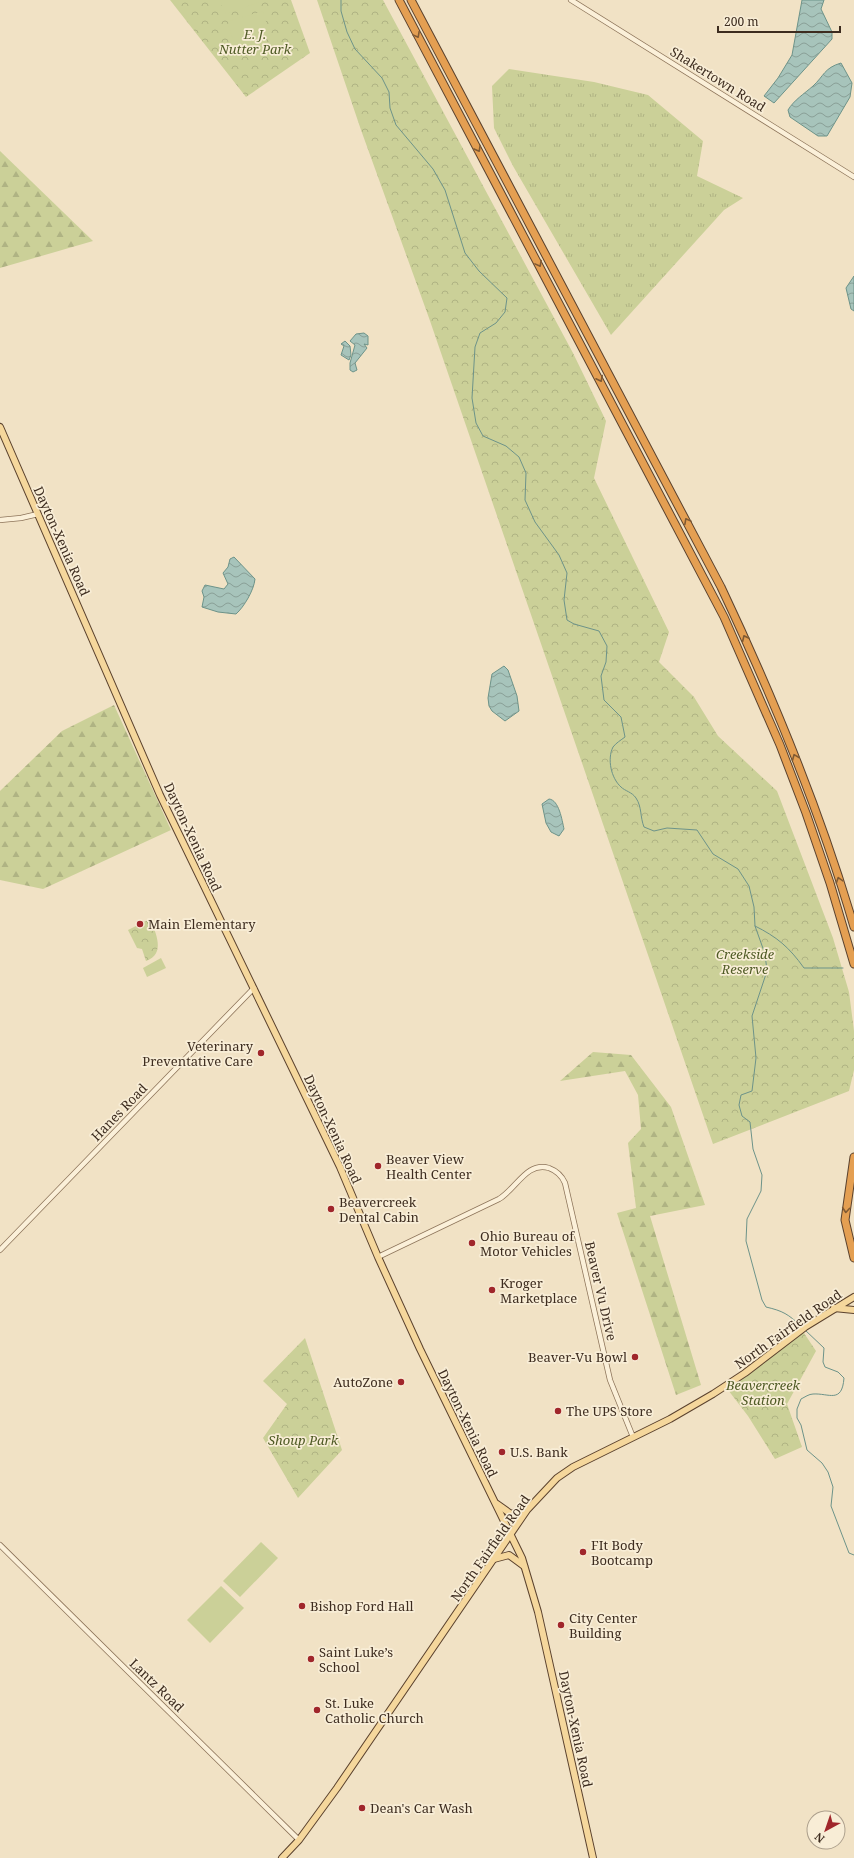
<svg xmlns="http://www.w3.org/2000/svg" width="854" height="1858" font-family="'Noto Serif',serif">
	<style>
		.grass { fill: url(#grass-tufts) }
		.forest { fill: url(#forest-firs) }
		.park { fill: url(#park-crowns) }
		.garden { fill: #cbd098 }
		.water { fill: url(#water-waves); stroke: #6d9389 }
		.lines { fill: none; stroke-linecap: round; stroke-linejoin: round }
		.stream { stroke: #6d9389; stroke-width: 1 }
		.minor-casing { stroke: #8d745a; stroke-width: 6 }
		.major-casing { stroke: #5b422e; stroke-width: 8 }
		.highway-casing { stroke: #5b422e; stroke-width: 9 }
		.minor { stroke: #fbf0d9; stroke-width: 4.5 }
		.major { stroke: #f5d79c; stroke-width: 6 }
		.highway { stroke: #e49f52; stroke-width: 7 }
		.oneway { stroke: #805a33 }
		.poi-dot { fill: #a0262b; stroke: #f8edd6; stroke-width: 1.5 }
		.labels { text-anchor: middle; stroke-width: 3.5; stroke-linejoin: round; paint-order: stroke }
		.park-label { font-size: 13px; font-style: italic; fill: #4e5a24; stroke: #f8edd6 }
		.street-label { font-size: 13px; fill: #3d2c1f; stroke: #f8edd6 }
		.poi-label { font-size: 13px; fill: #3d2c1f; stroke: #f8edd6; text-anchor: start }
	</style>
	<defs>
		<pattern id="grass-tufts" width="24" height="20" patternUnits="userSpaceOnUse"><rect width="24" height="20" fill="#cbd098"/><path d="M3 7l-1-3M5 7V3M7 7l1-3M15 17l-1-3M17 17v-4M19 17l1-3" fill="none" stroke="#afb383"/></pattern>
		<pattern id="forest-firs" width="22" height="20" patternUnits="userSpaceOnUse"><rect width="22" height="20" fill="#cbd098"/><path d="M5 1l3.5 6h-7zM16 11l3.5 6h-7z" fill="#afb383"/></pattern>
		<pattern id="park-crowns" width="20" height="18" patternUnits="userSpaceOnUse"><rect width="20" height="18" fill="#cbd098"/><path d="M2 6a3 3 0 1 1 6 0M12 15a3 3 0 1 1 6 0" fill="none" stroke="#afb383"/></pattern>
		<pattern id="water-waves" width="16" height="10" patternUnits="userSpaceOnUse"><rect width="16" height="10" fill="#a7c4bb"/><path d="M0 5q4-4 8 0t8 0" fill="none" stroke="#899f97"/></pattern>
	</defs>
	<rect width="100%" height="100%" fill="#f1e2c5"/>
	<!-- grass -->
	<path class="grass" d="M509 69 594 82 648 95 703 141 697 176 743 198 724 210 611 335 513 166 494 128 492 86Z"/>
	<!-- forest -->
	<g class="forest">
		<path d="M0 151 93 241 0 268Z"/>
		<path d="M114 705 171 830 43 889 0 880V791L62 731Z"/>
		<path d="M593 1052 631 1055 671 1107 705 1205 650 1216 701 1385 676 1395 617 1213 636 1208 628 1143 641 1129 638 1095 625 1071 560 1081Z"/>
	</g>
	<!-- park -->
	<g class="park">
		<path d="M170 0H291L310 53 246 97Z"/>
		<path d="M317 0H383L573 353 606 421 594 478 669 632 659 662 694 697 718 736 777 791 833 938 849 992 854 1031V1070L849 1091 713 1144 429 318 361 130Z"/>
		<path d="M150 919C156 933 166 954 146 961L142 949 137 948 128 930Z"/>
		<path d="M802 1330 816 1351 787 1404 802 1447 775 1459 748 1416 725 1386Z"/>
		<path d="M305 1338 342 1450 298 1498 263 1438 287 1404 263 1381Z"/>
	</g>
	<!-- garden -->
	<g class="garden">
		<path d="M220 0H259V2L227 14 224 12Z"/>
		<path d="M263 11C272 36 266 51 239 56L228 25 229 21Z"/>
		<path d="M161 958 166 968 147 977 143 968Z"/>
		<circle cx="276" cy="1439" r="5.5"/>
		<path d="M261 1542 278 1558 240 1597 223 1581Z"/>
		<path d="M221 1586 244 1608 210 1643 187 1620Z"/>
	</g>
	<!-- water -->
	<g class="water">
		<path d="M802 0H824L821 9 832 32V39L774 103 764 96 778 78 792 55Z"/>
		<path d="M841 63 852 83 850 97 827 136H818L790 117 788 110C794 100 804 94 813 86 824 76 824 68 841 63Z"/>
		<path d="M854 276V311L851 309 846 288Z"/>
		<path d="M364 333 368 336V345L364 344 367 348 355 363 357 370 353 372 350 370V363L355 345 350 341 356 334Z"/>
		<path d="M345 341 350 346 351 355 349 360 341 355 344 346 341 344Z"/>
		<path d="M234 557 255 579C254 590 244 607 236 614L218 612 202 607 204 597 202 591 205 585 224 589 228 584 223 573 228 567 230 559Z"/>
		<path d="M504 666 508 670 517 696 519 711 505 721 492 711 489 706 488 698 492 674Z"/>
		<path d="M549 799C559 800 562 820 564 829L559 836 551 832 546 823 542 804Z"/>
	</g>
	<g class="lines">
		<!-- stream -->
		<g class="stream">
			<path d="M341 0V11L347 32 355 49 382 78 389 92 390 108 396 125 433 169 445 190 465 253 479 271 507 298 505 312 496 323 480 333 475 347 472 398 476 423 483 436 506 446 519 457 526 473 525 500 535 522 559 555 567 573 564 600 567 620 574 624 599 631 607 646 606 662 601 676 604 700 621 717 625 737C621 740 616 743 613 747 607 759 611 778 621 787 625 791 632 792 636 798 642 807 640 817 644 827L654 831 667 828 697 830 713 854 738 869 749 886 754 907 755 926 765 954 767 971 752 1016 756 1058 752 1091 741 1095 739 1105 742 1116 750 1122 753 1149 762 1175 761 1191 747 1219 746 1241 762 1300 766 1307C783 1311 788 1314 801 1326"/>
			<path d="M755 926C777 937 789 947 804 968H843"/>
			<path d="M805 1330 824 1348 823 1362 825 1367 838 1372 844 1378C842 1404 829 1393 813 1394 809 1394 805 1397 801 1399L797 1409V1418L801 1425 807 1450 822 1463 828 1472 833 1487 831 1506 849 1553 854 1555"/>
		</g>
		<!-- minor casing -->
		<g class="minor-casing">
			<g id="minor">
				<path d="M571 0 854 177"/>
				<path d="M0 520 21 518 38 514"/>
				<path d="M0 1250 254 988"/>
				<path d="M378 1257 499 1199C516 1189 527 1161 549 1168 557 1171 562 1176 565 1183L610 1380 633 1437"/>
				<path d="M0 1545 299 1840"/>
			</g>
		</g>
		<!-- major casing -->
		<g class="major-casing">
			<g id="major">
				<path d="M0 427 160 795 340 1167 378 1257 420 1349 522 1558 538 1612 593 1858"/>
				<path d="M834 1308 854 1310"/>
				<path d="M497 1504 511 1514 529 1507"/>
				<path d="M494 1559 509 1555 524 1566"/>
				<path d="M282 1858 299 1840 337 1788 527 1510 557 1478 573 1467 670 1419 713 1394 745 1373 805 1327 854 1297"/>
			</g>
		</g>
		<!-- highway casing -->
		<g class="highway-casing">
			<g id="highway">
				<path d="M399 0 724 617 780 745 806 813 830 883 854 964"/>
				<path d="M411 0 721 587C773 697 820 810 854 927"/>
				<path d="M854 1157 845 1220 854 1258"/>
			</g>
		</g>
		<!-- minor -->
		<use href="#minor" class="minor"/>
		<!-- major -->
		<use href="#major" class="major"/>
		<!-- highway -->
		<use href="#highway" class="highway"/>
	</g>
	<!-- one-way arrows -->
	<defs><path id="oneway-chevron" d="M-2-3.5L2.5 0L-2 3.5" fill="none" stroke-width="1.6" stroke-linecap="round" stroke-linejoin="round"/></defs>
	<g class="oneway">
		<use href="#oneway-chevron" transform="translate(417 35) rotate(62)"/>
		<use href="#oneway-chevron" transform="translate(478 149) rotate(61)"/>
		<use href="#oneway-chevron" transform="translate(539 264) rotate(62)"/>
		<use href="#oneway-chevron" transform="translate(600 379) rotate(63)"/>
		<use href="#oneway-chevron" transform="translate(687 521) rotate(-118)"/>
		<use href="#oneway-chevron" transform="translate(745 638) rotate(-115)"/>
		<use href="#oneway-chevron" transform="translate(795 757) rotate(-112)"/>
		<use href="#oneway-chevron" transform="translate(839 880) rotate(-108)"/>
		<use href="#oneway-chevron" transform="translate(846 1210) rotate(95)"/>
	</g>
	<!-- markers -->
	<g class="poi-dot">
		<circle cx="140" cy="924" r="4"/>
		<circle cx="261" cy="1053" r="4"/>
		<circle cx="378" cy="1166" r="4"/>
		<circle cx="331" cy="1209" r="4"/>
		<circle cx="472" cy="1243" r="4"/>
		<circle cx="492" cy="1290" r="4"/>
		<circle cx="635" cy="1357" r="4"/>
		<circle cx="401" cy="1382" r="4"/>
		<circle cx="558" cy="1411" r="4"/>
		<circle cx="502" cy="1452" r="4"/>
		<circle cx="583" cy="1552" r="4"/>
		<circle cx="302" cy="1606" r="4"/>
		<circle cx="561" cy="1625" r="4"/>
		<circle cx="311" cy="1659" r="4"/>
		<circle cx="317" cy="1710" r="4"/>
		<circle cx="362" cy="1808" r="4"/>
	</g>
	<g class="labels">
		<!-- park labels -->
		<g class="park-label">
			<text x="255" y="39">E. J.<tspan x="255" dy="15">Nutter Park</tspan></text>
			<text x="745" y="959">Creekside<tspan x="745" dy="15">Reserve</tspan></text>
			<text x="763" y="1390">Beavercreek<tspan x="763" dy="15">Station</tspan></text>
			<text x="303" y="1445">Shoup Park</text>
		</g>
		<!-- street labels -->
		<g class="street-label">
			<text transform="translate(718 79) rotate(32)" y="5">Shakertown Road</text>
			<text transform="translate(62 541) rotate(66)" y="5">Dayton-Xenia Road</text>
			<text transform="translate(193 837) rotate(65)" y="5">Dayton-Xenia Road</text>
			<text transform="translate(119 1112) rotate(-46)" y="5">Hanes Road</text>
			<text transform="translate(333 1129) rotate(65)" y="5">Dayton-Xenia Road</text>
			<text transform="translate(601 1291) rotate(77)" y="5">Beaver Vu Drive</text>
			<text transform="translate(788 1329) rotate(-35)" y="5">North Fairfield Road</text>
			<text transform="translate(468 1423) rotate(64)" y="5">Dayton-Xenia Road</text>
			<text transform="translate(490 1548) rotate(-55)" y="5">North Fairfield Road</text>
			<text transform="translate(157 1685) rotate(44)" y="5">Lantz Road</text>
			<text transform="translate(576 1729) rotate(78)" y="5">Dayton-Xenia Road</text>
		</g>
		<!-- poi labels -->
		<g class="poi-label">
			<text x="148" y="929">Main Elementary</text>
			<text x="253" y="1051" text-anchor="end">Veterinary<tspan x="253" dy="15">Preventative Care</tspan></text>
			<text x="386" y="1164">Beaver View<tspan x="386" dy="15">Health Center</tspan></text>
			<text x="339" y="1207">Beavercreek<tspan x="339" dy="15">Dental Cabin</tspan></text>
			<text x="480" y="1241">Ohio Bureau of<tspan x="480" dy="15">Motor Vehicles</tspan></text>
			<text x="500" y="1288">Kroger<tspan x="500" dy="15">Marketplace</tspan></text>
			<text x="627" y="1362" text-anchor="end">Beaver-Vu Bowl</text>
			<text x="393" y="1387" text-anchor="end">AutoZone</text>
			<text x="566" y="1416">The UPS Store</text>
			<text x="510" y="1457">U.S. Bank</text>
			<text x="591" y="1550">FIt Body<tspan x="591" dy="15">Bootcamp</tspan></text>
			<text x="310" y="1611">Bishop Ford Hall</text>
			<text x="569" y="1623">City Center<tspan x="569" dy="15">Building</tspan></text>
			<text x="319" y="1657">Saint Luke’s<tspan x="319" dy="15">School</tspan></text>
			<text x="325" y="1708">St. Luke<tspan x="325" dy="15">Catholic Church</tspan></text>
			<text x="370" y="1813">Dean's Car Wash</text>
		</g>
	</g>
	<!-- north arrow -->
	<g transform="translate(826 1830) rotate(220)"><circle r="19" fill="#f8edd6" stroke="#ada08d"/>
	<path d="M0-3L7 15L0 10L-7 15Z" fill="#a0262b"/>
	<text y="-6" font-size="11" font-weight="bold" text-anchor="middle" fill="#3d2c1f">N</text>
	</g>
	<!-- scale -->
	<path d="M718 26v6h122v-6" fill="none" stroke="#3d2c1f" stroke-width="2"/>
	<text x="724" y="26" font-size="12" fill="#3d2c1f" stroke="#f8edd6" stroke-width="3" paint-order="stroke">200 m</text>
</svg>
